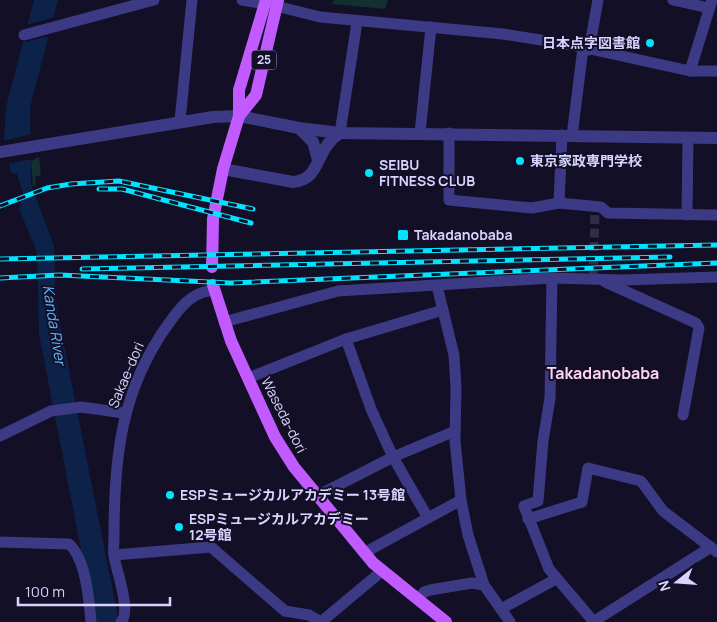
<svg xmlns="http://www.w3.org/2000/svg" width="717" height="622" font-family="Manrope,'Noto Sans JP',sans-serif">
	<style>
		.green { fill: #12302f }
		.water { fill: #0c2248 }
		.pier { fill: #130f26 }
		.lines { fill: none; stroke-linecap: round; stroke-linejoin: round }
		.pedestrian-tunnel { stroke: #312d47; stroke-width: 9; stroke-dasharray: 9 4.5; stroke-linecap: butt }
		.minor { stroke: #3d3a85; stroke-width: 11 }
		.tertiary { stroke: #3d3a85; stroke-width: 12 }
		.primary { stroke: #c25bff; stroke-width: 12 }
		.rail-casing { stroke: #00e5ff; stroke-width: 5 }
		.rail { stroke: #130f26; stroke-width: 3; stroke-dasharray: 9; stroke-linecap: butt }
		.poi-dot { fill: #00e5ff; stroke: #130f26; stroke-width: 2 }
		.labels { text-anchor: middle; stroke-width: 4; stroke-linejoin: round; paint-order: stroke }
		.shield { fill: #130f26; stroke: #9e99be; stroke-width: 1 }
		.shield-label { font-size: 12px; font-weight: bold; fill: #d9d4ff }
		.poi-label { font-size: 14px; font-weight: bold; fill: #d9d4ff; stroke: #130f26; text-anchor: start }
		.street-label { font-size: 14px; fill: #d9d4ff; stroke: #130f26 }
		.water-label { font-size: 15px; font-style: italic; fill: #62b6ff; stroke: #130f26 }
		.quarter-label { font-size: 16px; font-weight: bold; fill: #ffd6f0; stroke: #130f26 }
	</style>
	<rect width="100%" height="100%" fill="#130f26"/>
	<!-- green -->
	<g class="green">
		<path d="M334 0H388L385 9 332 4Z"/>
		<path d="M39 157 41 175 35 177 36 185 33 186 31 161Z"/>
	</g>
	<!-- water -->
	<path class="water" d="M34 0H58L30 107 31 184 54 246 56 304 119 622H95L39 334 37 252 19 209 23 193 17 174 11 173 4 140 6 107Z"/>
	<!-- pier -->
	<g class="pier">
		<path d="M55 17 50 39 46 37 21 43 26 25Z"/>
		<path d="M31 134 32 159 7 164 3 141Z"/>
	</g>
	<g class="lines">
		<!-- pedestrian-tunnel -->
		<path class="pedestrian-tunnel" d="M593 278 595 214"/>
		<!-- minor -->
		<g class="minor">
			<path d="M242 0 265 4"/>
			<path d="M673 0 709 8"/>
			<path d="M276 6 320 17 503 34 572 45 690 71H717"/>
			<path d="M24 35 154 0"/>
			<path d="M589 50 598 0"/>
			<path d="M690 71 712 0"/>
			<path d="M180 121 192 0"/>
			<path d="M340 133 357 22"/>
			<path d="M420 133 431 27"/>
			<path d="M449 133V200L532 208 559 203 601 207 608 213 717 215"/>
			<path d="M572 136 583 48"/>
			<path d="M559 203 562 135"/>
			<path d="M687 215 688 138"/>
			<path d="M552 278 550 398 543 441 538 501 524 506 549 569 594 622"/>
			<path d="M605 282 696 323 699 328 683 415"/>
			<path d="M437 286 454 355 456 388 455 441 461 500 468 535 484 585 510 622"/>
			<path d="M224 322 338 291 552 278 623 280 717 277"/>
			<path d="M346 339 371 409 393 457 428 518"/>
			<path d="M248 378 346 339 443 310"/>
			<path d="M0 436 51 411 81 407 124 413"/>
			<path d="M317 496 393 457 455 431"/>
			<path d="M528 519 582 502 588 468 641 481 663 511 717 552"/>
			<path d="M0 542 69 544C86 559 89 600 91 622"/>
			<path d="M364 553 461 500"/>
			<path d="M114 555 211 547 285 611 309 615 321 622"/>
			<path d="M418 599 424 592 430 590 472 583 484 585"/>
			<path d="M501 609 556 579"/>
			<path d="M121 622C132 611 116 570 114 556 113 550 114 543 114 537 114 457 121 389 169 323 179 309 191 293 209 291"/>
			<path d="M321 622 382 571"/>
			<path d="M593 622 711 547"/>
		</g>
		<!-- tertiary -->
		<g class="tertiary">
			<path d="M299 128 313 142 318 160"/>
			<path d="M0 152 213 117 239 116 299 128 340 133 717 138"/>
			<path d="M223 169 293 182C322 180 314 149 340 133"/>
		</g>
		<!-- primary -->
		<g class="primary">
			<path d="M239 116 256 95 278 0"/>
			<path d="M212 267 213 219 223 169 239 116V90L266 0"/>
			<path d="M213 285 231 341 275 437 294 467 373 563 446 622"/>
		</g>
		<!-- rail casing -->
		<g class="rail-casing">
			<g id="rail">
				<path d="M99 189H122L251 223"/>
				<path d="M0 206 47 188 71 184 119 181 253 209"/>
				<path d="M0 259 717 245"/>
				<path d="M82 269 670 257"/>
				<path d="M0 278 60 275 231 283 717 263"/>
			</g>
		</g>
		<!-- rail -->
		<use href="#rail" class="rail"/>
	</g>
	<!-- markers -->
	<g class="poi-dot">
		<circle cx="650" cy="43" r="5"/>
		<circle cx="520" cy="161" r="5"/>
		<circle cx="369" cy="173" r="5"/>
		<rect x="397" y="229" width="12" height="12" rx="2.5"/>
		<circle cx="170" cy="495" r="5"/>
		<circle cx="179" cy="527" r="5"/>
	</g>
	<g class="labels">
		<!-- shield labels -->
		<rect class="shield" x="251.5" y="50.5" width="25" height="19" rx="4"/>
		<g class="shield-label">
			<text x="264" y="64">25</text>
		</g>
		<!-- poi labels -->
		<g class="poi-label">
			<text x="640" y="48" text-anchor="end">日本点字図書館</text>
			<text x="530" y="166">東京家政専門学校</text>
			<text x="379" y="170">SEIBU<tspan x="379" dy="16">FITNESS CLUB</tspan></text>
			<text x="414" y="240">Takadanobaba</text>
			<text x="180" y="500">ESPミュージカルアカデミー 13号館</text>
			<text x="189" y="524">ESPミュージカルアカデミー<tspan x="189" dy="16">12号館</tspan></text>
		</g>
		<!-- street labels -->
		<g class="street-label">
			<text transform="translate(126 375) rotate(-67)" y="5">Sakae-dori</text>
			<text transform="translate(284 415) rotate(63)" y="5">Waseda-dori</text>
		</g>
		<!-- water labels -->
		<g class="water-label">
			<text transform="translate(54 325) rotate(81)" y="5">Kanda River</text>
		</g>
		<!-- quarter labels -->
		<g class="quarter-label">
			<text x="603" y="379">Takadanobaba</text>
		</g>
	</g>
	<!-- north arrow -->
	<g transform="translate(677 582) rotate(253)" stroke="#130f26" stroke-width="4" paint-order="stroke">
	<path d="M0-4L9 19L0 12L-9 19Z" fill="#d9d4ff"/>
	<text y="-8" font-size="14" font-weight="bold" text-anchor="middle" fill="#d9d4ff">N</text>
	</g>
	<!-- scale -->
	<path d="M18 597v8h152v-8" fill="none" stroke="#d9d4ff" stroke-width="2.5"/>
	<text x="25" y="597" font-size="15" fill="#d9d4ff" stroke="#130f26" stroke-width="4" paint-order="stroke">100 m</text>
</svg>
